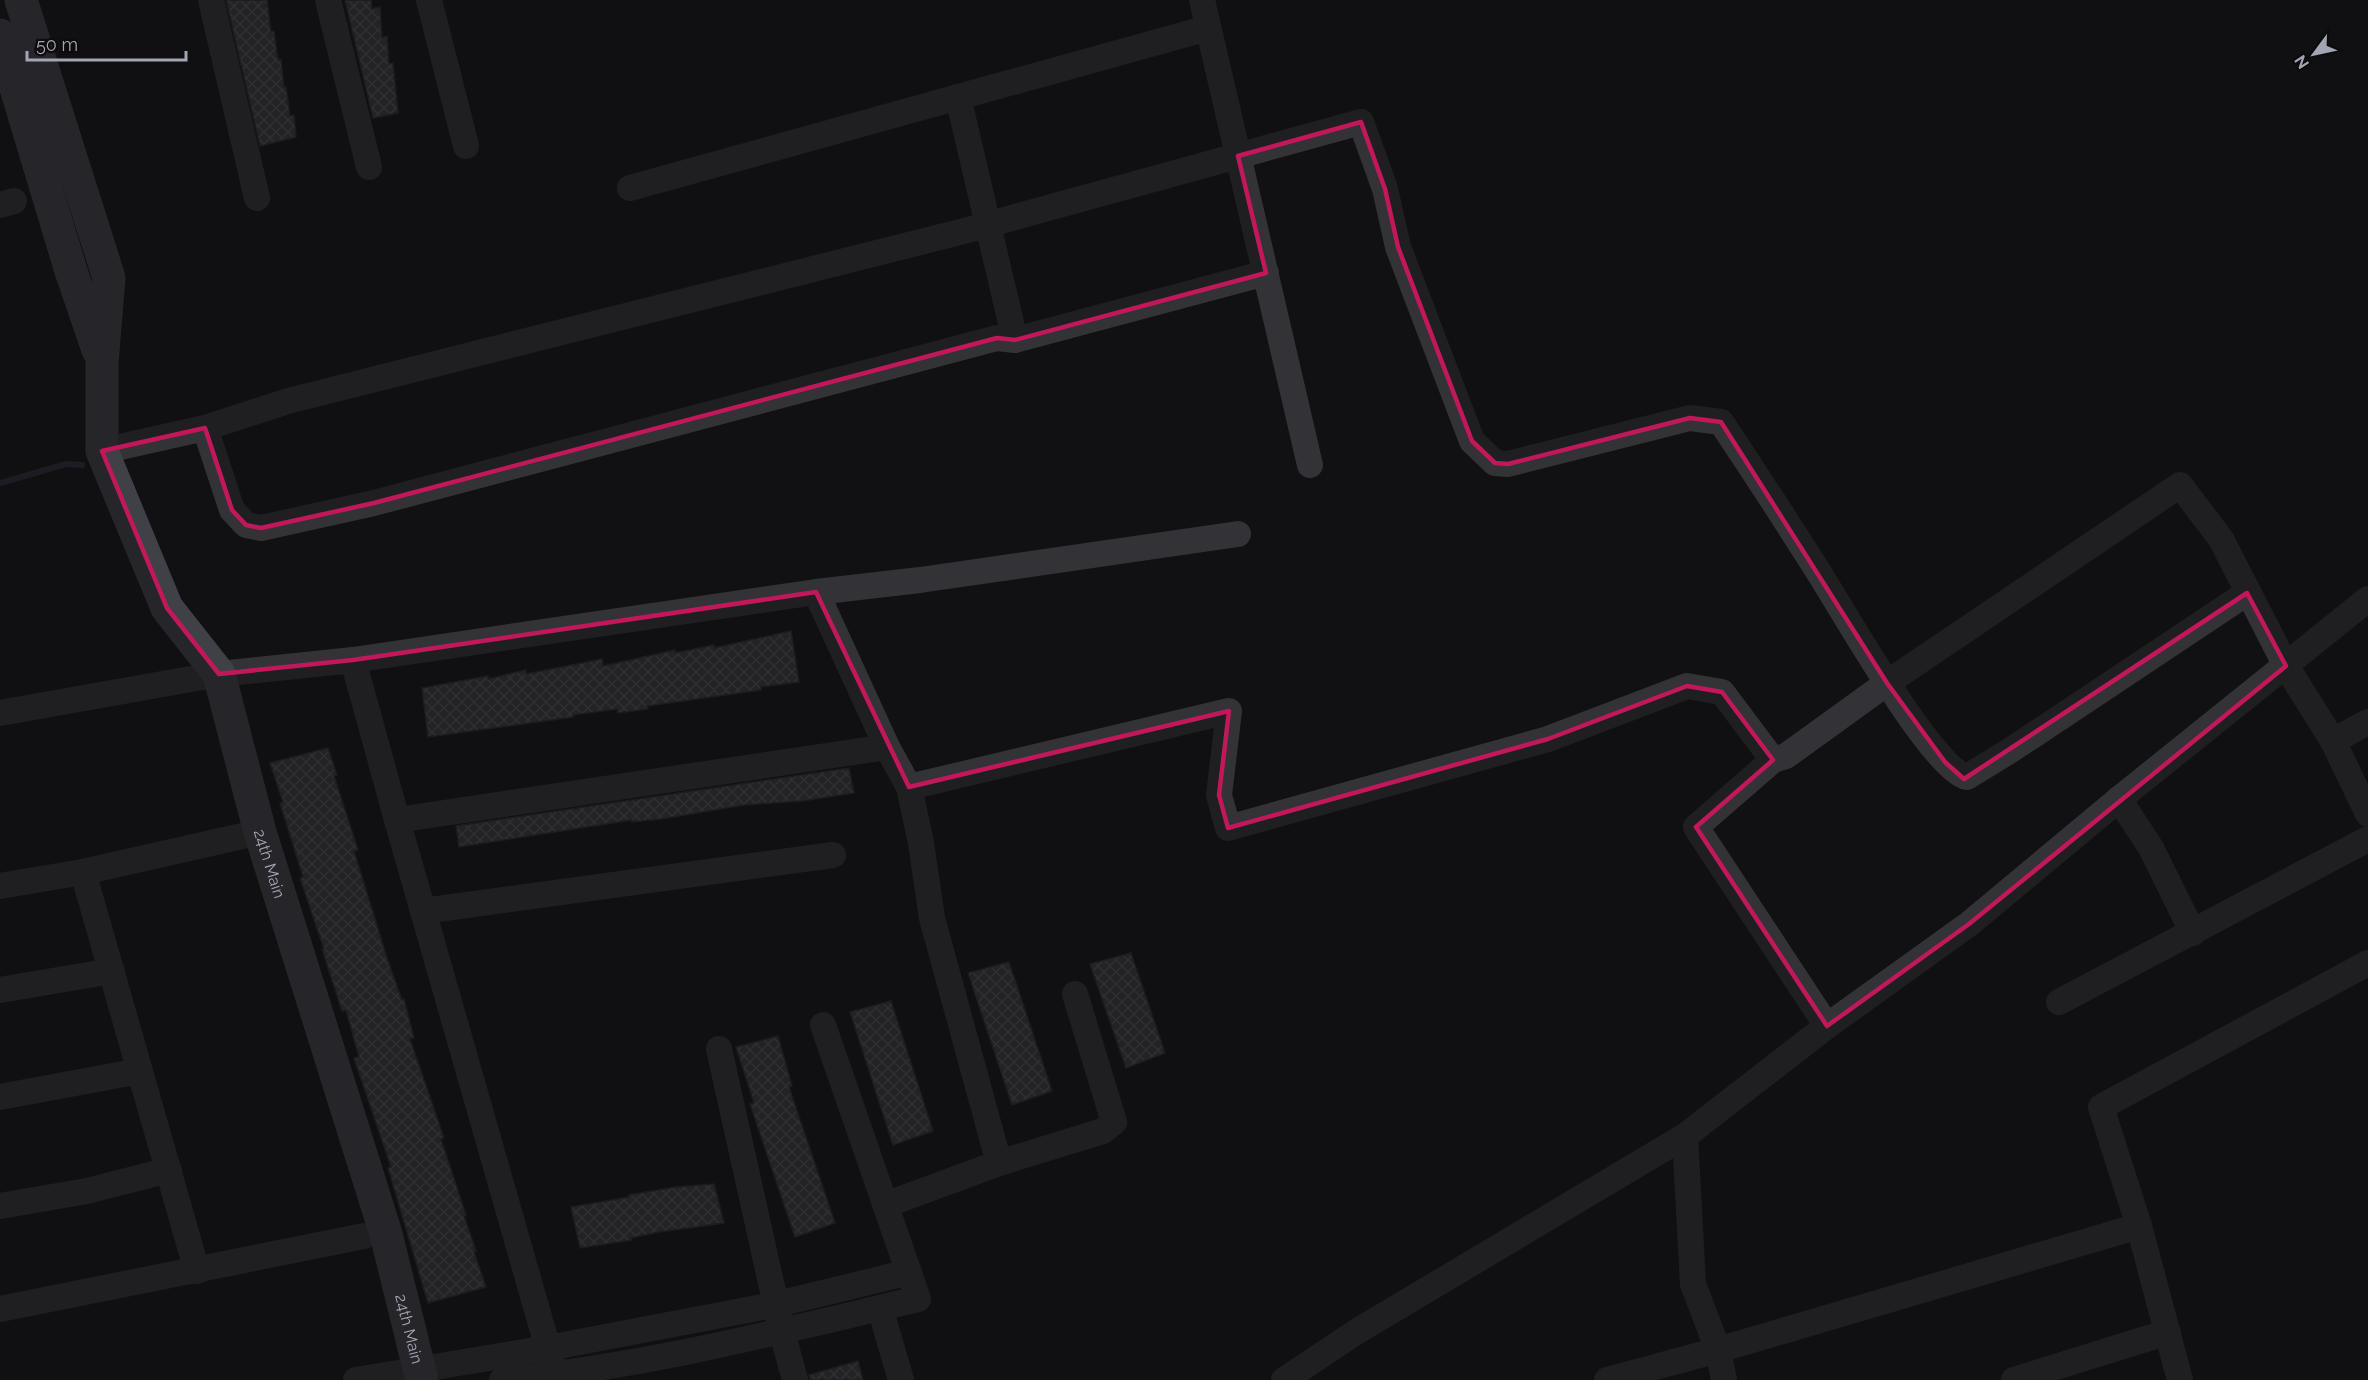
<svg xmlns="http://www.w3.org/2000/svg" width="2368" height="1380" font-family="Raleway,sans-serif">
	<style>
		.lines { fill: none; stroke-linecap: round; stroke-linejoin: round }
		.stream { stroke: #282d36; stroke-width: 6 }
		.building { fill: url(#building-cross-hatch); stroke: #2c2b2f; stroke-width: 1.5 }
		.street { stroke: #323237; stroke-width: 26 }
		.secondary { stroke: #404147; stroke-width: 33 }
		.marked { fill: none; stroke: #c2185b; stroke-width: 4.5; stroke-linejoin: round }
		.labels { text-anchor: middle; stroke-width: 5; stroke-linejoin: round; paint-order: stroke }
		.street-label { font-size: 16px; fill: #a2a5b3; stroke: #0c0c0d }
	</style>
	<defs>
		<pattern id="building-cross-hatch" width="8" height="8" patternUnits="userSpaceOnUse" patternTransform="scale(1.5)"><rect width="8" height="8" fill="#3b3b40"/><path d="M0 0l8 8M0 8l8-8" fill="none" stroke="#545459"/></pattern>
	</defs>
	<rect width="100%" height="100%" fill="#111113"/>
	<g class="lines">
		<!-- stream -->
		<path class="stream" d="M0 483 66 464 82 465"/>
	</g>
	<!-- building -->
	<g class="building">
		<path d="M226 0H267L271 32 274 31 278 60 281 59 284 88 286 87 290 116 294 115 296 137 260 146Z"/>
		<path d="M345 0H371L372 9 380 7 382 38 387 36 389 64 393 63 398 113 373 118Z"/>
		<path d="M791 631 799 682 761 687V690L647 706 648 709 618 713 617 709 573 715V717L428 737 422 688 488 676V679L526 670V674L602 659 603 666 675 650V653L714 645V648Z"/>
		<path d="M328 748 337 775 334 776 358 850 354 851 388 961 402 1000 404 999 414 1038 410 1039 444 1138 441 1139 466 1215 464 1216 476 1251 474 1252 486 1287 428 1303 388 1168 391 1167 354 1058 359 1057 346 1010 342 1011 322 949H324L300 878 303 877 280 803 283 802 270 763Z"/>
		<path d="M849 768 854 793 802 801 744 805 661 819 632 822V820L459 847 456 826Z"/>
		<path d="M1131 953 1165 1053 1126 1068 1090 964Z"/>
		<path d="M1009 962 1052 1091 1012 1105 968 973Z"/>
		<path d="M891 1001 933 1131 893 1145 850 1012Z"/>
		<path d="M778 1036 792 1086 789 1087 835 1223 795 1237 750 1104 754 1103 736 1047Z"/>
		<path d="M714 1184 724 1223 659 1232 631 1238 632 1240 580 1248 571 1207 629 1197V1195L676 1187Z"/>
		<path d="M858 1361 863 1380H810L809 1375Z"/>
	</g>
	<g class="lines">
		<!-- street -->
		<g class="street">
			<path d="M211 0 257 198"/>
			<path d="M328 0 369 167"/>
			<path d="M429 0 466 146"/>
			<path d="M1202 0 1310 465"/>
			<path d="M958 97 1015 340"/>
			<path d="M630 188 1208 28"/>
			<path d="M0 205 14 201"/>
			<path d="M205 428 232 510 246 525 261 528 374 503 997 338 1015 340 1266 273"/>
			<path d="M102 451 205 428 288 401 968 230 1361 122 1385 189 1398 247 1472 441 1495 463 1508 464 1690 418 1721 422C1753 470 1785 519 1816 568 1840 605 1932 769 1967 777L2011 750 2247 593"/>
			<path d="M816 592 887 747 909 787 921 843 932 918 999 1163"/>
			<path d="M353 660 397 820 557 1380"/>
			<path d="M0 713 219 674 353 660 816 592 920 580 1238 534"/>
			<path d="M2333 741 2368 722"/>
			<path d="M909 787 1229 711 1219 795 1228 828 1548 739 1687 686 1722 692 1773 760"/>
			<path d="M2119 799 2151 848 2193 933"/>
			<path d="M397 820 887 747"/>
			<path d="M83 872 197 1271"/>
			<path d="M0 886 83 872 260 832"/>
			<path d="M423 911 833 855"/>
			<path d="M0 990 112 971"/>
			<path d="M2059 1002 2368 839"/>
			<path d="M1827 1026 1696 827 1773 760 1786 756 1887 683 2180 485 2221 539 2286 666 2333 741 2368 814"/>
			<path d="M719 1049 782 1332 795 1380"/>
			<path d="M0 1097 140 1071"/>
			<path d="M1685 1136 1693 1284 1718 1350 1724 1380"/>
			<path d="M885 1205 999 1163 1103 1131 1114 1122 1075 994"/>
			<path d="M0 1206 87 1191 169 1170"/>
			<path d="M880 1308 901 1380"/>
			<path d="M0 1309 364 1236"/>
			<path d="M356 1380 548 1348 778 1304 909 1272"/>
			<path d="M502 1380C643 1367 781 1331 918 1299L823 1025"/>
			<path d="M1284 1380 1356 1332 1685 1136 1827 1026 1969 924 2119 799 2368 599"/>
			<path d="M1607 1380 1718 1350 2139 1226"/>
			<path d="M2014 1380 2168 1332"/>
			<path d="M2180 1380 2139 1226 2101 1107 2368 963"/>
		</g>
		<!-- secondary -->
		<g class="secondary">
			<path id="s1" d="M21 0 109 278 102 363V451L167 608 219 674 260 832 386 1234 422 1380"/>
			<path d="M0 35 71 271 98 350"/>
		</g>
	</g>
	<!-- marked area -->
	<path d="M0 0H2368V1380H0ZM1361 122 1385 189 1398 247 1472 441 1495 463 1508 464 1690 418 1721 422 1887 683 1945 762 1964 779 2247 593 2286 666 1969 924 1827 1026 1696 827 1773 760 1722 692 1687 686 1548 739 1228 828 1219 795 1229 711 909 787 816 592 353 660 219 674 167 608 102 451 205 428 232 510 246 525 261 528 374 503 997 338 1015 340 1266 273 1238 156Z" fill="#111113" fill-opacity=".55" fill-rule="evenodd"/>
	<path class="marked" d="M1361 122 1385 189 1398 247 1472 441 1495 463 1508 464 1690 418 1721 422 1887 683 1945 762 1964 779 2247 593 2286 666 1969 924 1827 1026 1696 827 1773 760 1722 692 1687 686 1548 739 1228 828 1219 795 1229 711 909 787 816 592 353 660 219 674 167 608 102 451 205 428 232 510 246 525 261 528 374 503 997 338 1015 340 1266 273 1238 156Z"/>
	<g class="labels">
		<!-- street labels -->
		<g class="street-label">
			<text dy="6" stroke="none"><textPath href="#s1" startOffset="915">24th Main</textPath></text>
			<text dy="6" stroke="none"><textPath href="#s1" startOffset="1401">24th Main</textPath></text>
		</g>
	</g>
	<!-- north arrow -->
	<g transform="translate(2314 54) rotate(237)" stroke="#0c0c0d" stroke-width="4.5" paint-order="stroke">
	<path d="M0-4.5L10 22L0 15L-10 22Z" fill="#a2a5b3"/>
	<text y="-9" font-size="16" font-weight="bold" text-anchor="middle" fill="#a2a5b3">N</text>
	</g>
	<!-- scale -->
	<path d="M27 51v9h159v-9" fill="none" stroke="#a2a5b3" stroke-width="3"/>
	<text x="36" y="51" font-size="18" fill="#a2a5b3" stroke="#0c0c0d" stroke-width="4.5" paint-order="stroke">50 m</text>
</svg>
